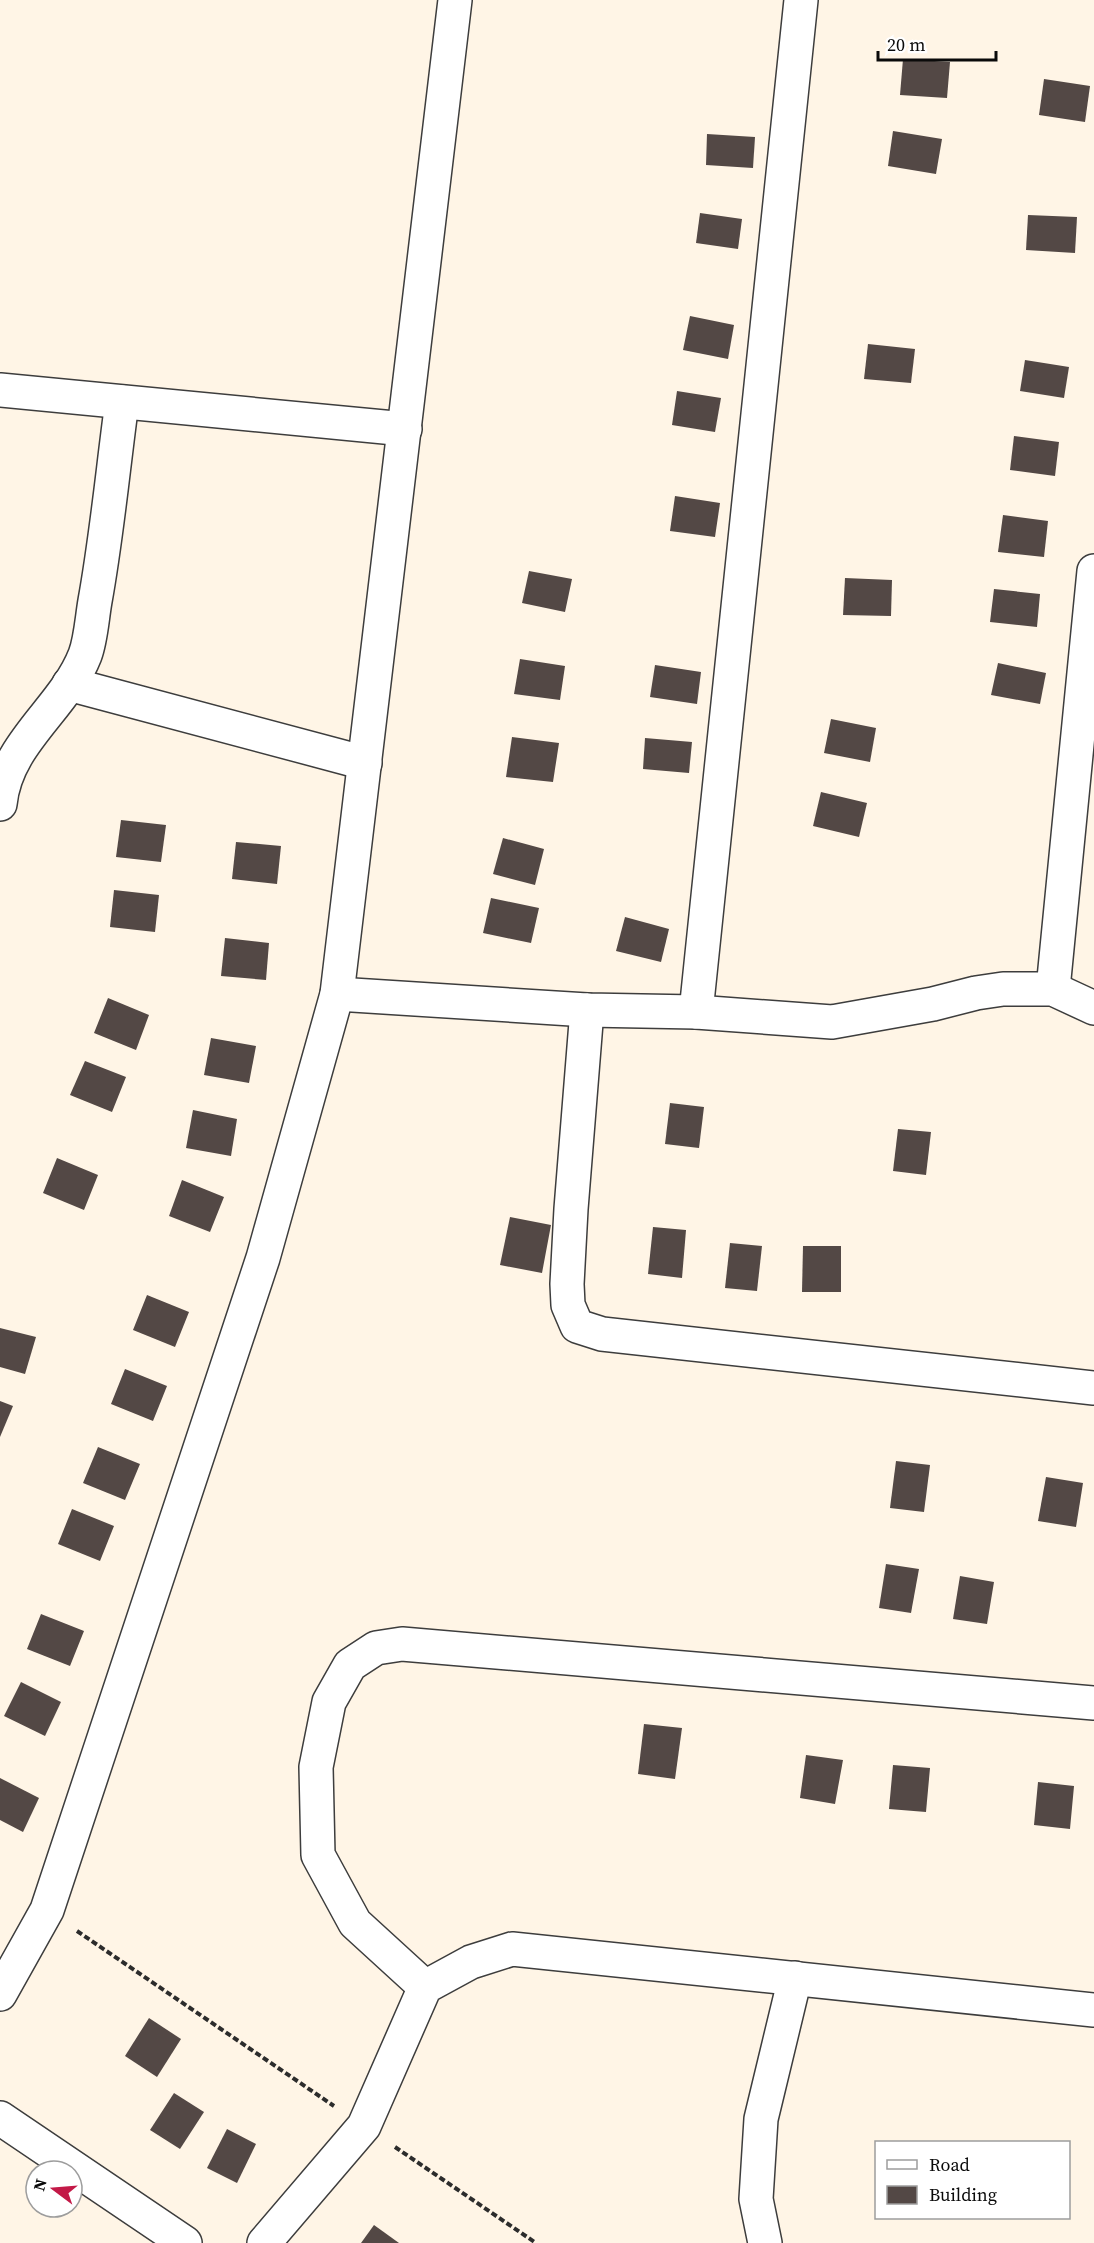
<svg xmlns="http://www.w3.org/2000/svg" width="1094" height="2243" font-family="'Source Serif 4',serif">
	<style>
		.building { fill: #534845 }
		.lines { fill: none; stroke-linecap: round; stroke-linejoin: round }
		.minor-casing { stroke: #3d3d3d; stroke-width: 36 }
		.path { stroke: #2c2c2c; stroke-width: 4; stroke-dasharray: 6 3; stroke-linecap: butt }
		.minor { stroke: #fff; stroke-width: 33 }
	</style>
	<rect width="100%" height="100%" fill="#fff5e6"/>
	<!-- building -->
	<g class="building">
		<path d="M903 59 950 62 947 98 900 95Z"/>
		<path d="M1044 79 1090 86 1085 122 1039 115Z"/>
		<path d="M893 131 942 139 936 174 888 166Z"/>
		<path d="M707 134 755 137 753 168 706 165Z"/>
		<path d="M700 213 742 219 738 249 696 243Z"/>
		<path d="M1028 215 1077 217 1075 253 1026 250Z"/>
		<path d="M690 316 734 325 728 359 683 350Z"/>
		<path d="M868 344 915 349 911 383 864 379Z"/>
		<path d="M1025 360 1069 367 1064 398 1020 391Z"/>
		<path d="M677 391 721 398 715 432 672 425Z"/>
		<path d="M1014 436 1059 442 1055 476 1010 470Z"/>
		<path d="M675 496 720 503 715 537 670 531Z"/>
		<path d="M1003 515 1048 521 1044 557 998 552Z"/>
		<path d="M529 571 572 579 565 612 522 603Z"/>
		<path d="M845 578 892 580 891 616 843 615Z"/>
		<path d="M994 589 1040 594 1037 627 990 622Z"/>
		<path d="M520 659 565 666 560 700 514 694Z"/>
		<path d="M998 663 1046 673 1040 704 991 695Z"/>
		<path d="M655 665 701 672 697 704 650 697Z"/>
		<path d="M831 719 876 728 870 762 824 753Z"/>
		<path d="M512 737 559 743 553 782 506 777Z"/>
		<path d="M645 738 692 742 689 773 643 769Z"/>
		<path d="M821 792 867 803 859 837 813 826Z"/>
		<path d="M121 820 166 825 161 862 116 857Z"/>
		<path d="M503 838 544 849 535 885 493 874Z"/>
		<path d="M236 842 281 846 277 884 232 879Z"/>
		<path d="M114 890 159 895 155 932 110 927Z"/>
		<path d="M491 898 539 908 531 943 483 933Z"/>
		<path d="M625 917 669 929 661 962 616 951Z"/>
		<path d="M225 938 269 943 266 980 221 976Z"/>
		<path d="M108 998 149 1015 136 1050 94 1033Z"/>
		<path d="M211 1038 256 1046 249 1083 204 1075Z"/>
		<path d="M85 1061 126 1077 112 1112 70 1095Z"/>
		<path d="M670 1103 704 1107 699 1148 665 1144Z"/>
		<path d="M193 1110 237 1119 231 1156 186 1148Z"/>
		<path d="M898 1129 931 1132 926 1175 893 1171Z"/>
		<path d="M57 1158 98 1175 84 1210 43 1193Z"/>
		<path d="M182 1180 224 1197 210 1232 169 1216Z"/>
		<path d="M510 1217 551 1225 542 1273 500 1265Z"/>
		<path d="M653 1227 686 1230 682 1278 648 1274Z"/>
		<path d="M730 1243 762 1246 757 1291 725 1288Z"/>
		<path d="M803 1246H841V1292H802Z"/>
		<path d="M147 1295 189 1312 175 1347 133 1330Z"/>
		<path d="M0 1328 36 1337 25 1374 0 1367Z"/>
		<path d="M125 1369 167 1386 153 1421 111 1404Z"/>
		<path d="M0 1401 13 1406 0 1437Z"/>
		<path d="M98 1447 140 1464 125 1500 83 1483Z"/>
		<path d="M896 1461 930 1465 924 1512 890 1508Z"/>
		<path d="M1046 1477 1083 1483 1076 1527 1038 1521Z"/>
		<path d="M72 1509 114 1526 100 1561 58 1544Z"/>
		<path d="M886 1564 919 1569 911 1613 879 1608Z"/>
		<path d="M960 1576 994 1582 987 1624 953 1619Z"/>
		<path d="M41 1614 84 1631 70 1666 27 1649Z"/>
		<path d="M21 1682 61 1702 45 1736 4 1716Z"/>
		<path d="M644 1724 682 1728 675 1779 638 1774Z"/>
		<path d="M806 1755 843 1760 835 1804 800 1798Z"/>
		<path d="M893 1765 930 1768 926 1812 889 1809Z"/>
		<path d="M0 1778 39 1798 23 1832 0 1820Z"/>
		<path d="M1038 1782 1074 1786 1070 1829 1034 1825Z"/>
		<path d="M149 2018 181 2039 157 2077 125 2056Z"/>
		<path d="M174 2093 204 2112 180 2149 150 2130Z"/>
		<path d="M227 2129 256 2144 237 2183 207 2168Z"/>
		<path d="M374 2225 399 2243H361Z"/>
	</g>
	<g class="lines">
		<!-- minor casing -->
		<g class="minor-casing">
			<g id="minor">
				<path d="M0 390 405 429"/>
				<path d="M69 684 365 763"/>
				<path d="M0 804C6 742 64 709 85 655 91 639 92 618 95 601 107 535 113 468 122 402"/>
				<path d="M1053 989 1094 571"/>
				<path d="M337 994 587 1010 696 1012 832 1022 933 1004 976 993 1003 989H1053L1094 1008"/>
				<path d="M587 1010 571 1209 567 1284 568 1305 577 1326 602 1334 1094 1388"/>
				<path d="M696 1012 801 0"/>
				<path d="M425 1987 355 1923 318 1855 316 1767 329 1702 350 1665 376 1648 402 1644 1094 1703"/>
				<path d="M0 1994 47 1910 263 1258 337 994 455 0"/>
				<path d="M0 2118 185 2243"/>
				<path d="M264 2243 364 2126 425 1987 471 1962 512 1949 1094 2010"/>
				<path d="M765 2243 756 2199 761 2119 795 1978"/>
			</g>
		</g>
		<!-- path -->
		<g class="path">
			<path d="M77 1931 334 2106"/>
			<path d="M395 2147 536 2243"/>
		</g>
		<!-- minor -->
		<use href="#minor" class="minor"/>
	</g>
	<!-- legend -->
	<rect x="875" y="2141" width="195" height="78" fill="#ffffff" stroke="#9d9d9d" stroke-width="1.5"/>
	<rect x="887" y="2160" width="30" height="9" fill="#ffffff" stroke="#9d9d9d" stroke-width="1.5"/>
	<text x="929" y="2171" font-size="18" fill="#0a0a0a">Road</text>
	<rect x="887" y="2186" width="30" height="18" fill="#534845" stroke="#9d9d9d" stroke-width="1.5"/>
	<text x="929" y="2201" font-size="18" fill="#0a0a0a">Building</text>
	<!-- north arrow -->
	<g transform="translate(54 2189) rotate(286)"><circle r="28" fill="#ffffff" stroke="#9d9d9d" stroke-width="1.5"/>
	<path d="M0-4.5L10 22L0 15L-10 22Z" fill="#c31947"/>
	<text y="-9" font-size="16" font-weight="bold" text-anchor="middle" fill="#0a0a0a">N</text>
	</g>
	<!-- scale -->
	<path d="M878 51v9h118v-9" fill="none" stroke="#0a0a0a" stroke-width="3"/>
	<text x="887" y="51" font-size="18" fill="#0a0a0a" stroke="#ffffff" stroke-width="4.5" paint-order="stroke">20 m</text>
</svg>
